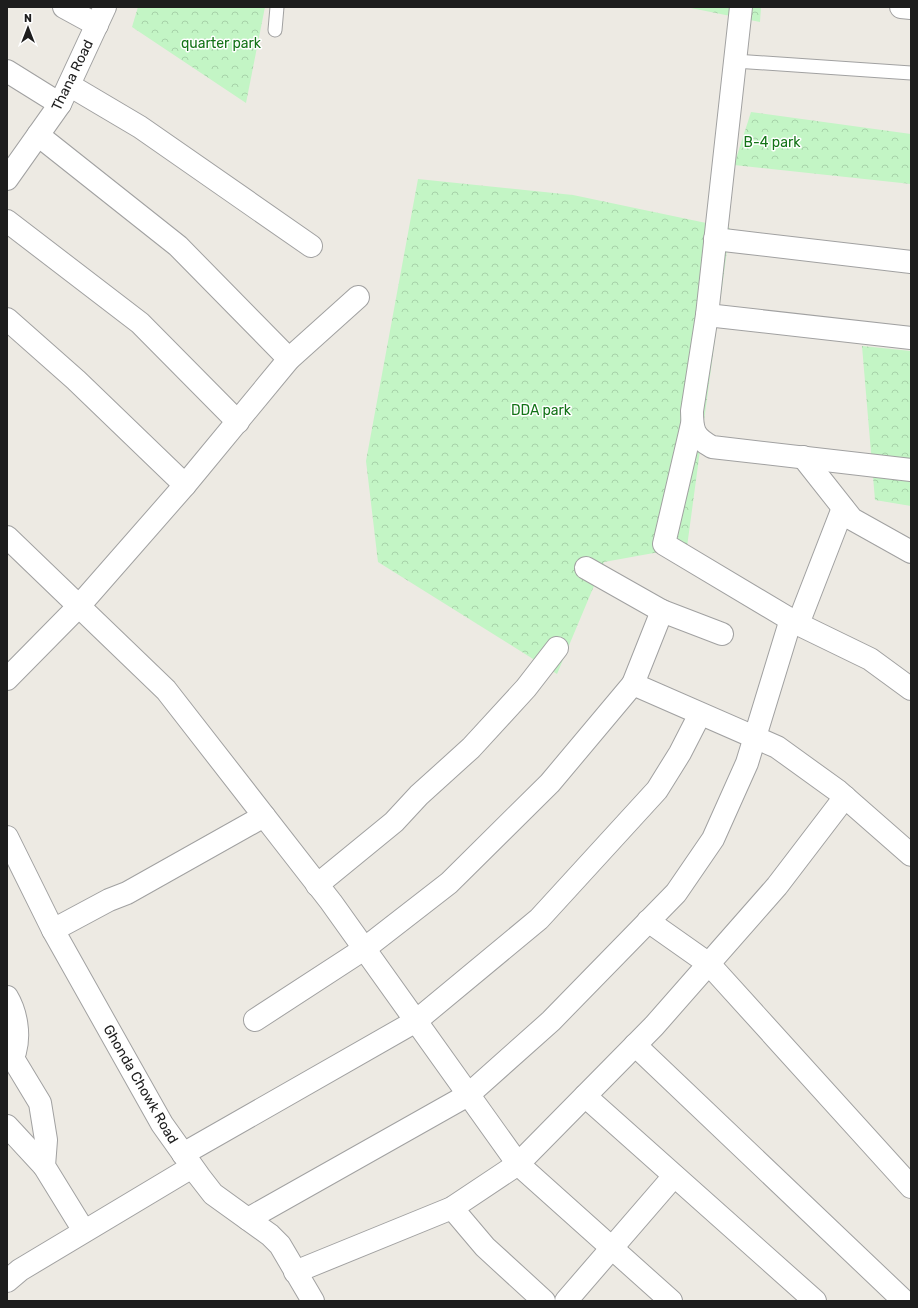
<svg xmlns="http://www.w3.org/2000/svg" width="918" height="1308" font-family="Rubik,sans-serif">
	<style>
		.park { fill: url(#park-crowns) }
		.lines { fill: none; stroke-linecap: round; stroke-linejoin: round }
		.service-casing { stroke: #a1a1a1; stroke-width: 15 }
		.minor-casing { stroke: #a1a1a1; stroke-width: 24 }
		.tertiary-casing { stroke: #a1a1a1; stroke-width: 24 }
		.service { stroke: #fff; stroke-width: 13 }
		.minor { stroke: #fff; stroke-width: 22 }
		.tertiary { stroke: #fff; stroke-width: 22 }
		.labels { text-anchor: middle; stroke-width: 3; stroke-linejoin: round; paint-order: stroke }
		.park-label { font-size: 14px; fill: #137317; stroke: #fff }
		.street-label { font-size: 14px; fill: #1d1d1d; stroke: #fff }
	</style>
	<defs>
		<pattern id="park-crowns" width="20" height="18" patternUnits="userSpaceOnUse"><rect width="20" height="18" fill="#c3f5c5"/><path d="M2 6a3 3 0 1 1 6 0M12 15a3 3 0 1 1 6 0" fill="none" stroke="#a7d2a9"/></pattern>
	</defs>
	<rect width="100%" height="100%" fill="#edeae3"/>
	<!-- park -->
	<g class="park">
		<path d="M138 7H265L246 103 132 27Z"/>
		<path d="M686 7H761L760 22Z"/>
		<path d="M751 112 911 134V184L734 165Z"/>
		<path d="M418 179 573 195 730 228 687 547 604 562 557 674 378 562 366 461Z"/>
		<path d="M862 346 911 351V506L875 500Z"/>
	</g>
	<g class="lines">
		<!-- service casing -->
		<g class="service-casing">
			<g id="service">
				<path d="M275 30 277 7"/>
				<path d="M735 61 911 73"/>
			</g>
		</g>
		<!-- minor casing -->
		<g class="minor-casing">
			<g id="minor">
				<path d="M64 7 97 25"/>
				<path d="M741 7 707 315 692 411C692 431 694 437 712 447L911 470"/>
				<path d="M901 7 911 8"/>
				<path d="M7 71 60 104"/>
				<path d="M69 85 140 127 311 246"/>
				<path d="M38 135 178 246 289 359"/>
				<path d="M7 221 140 323 238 422"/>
				<path d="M715 239 911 262"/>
				<path d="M707 315 911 338"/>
				<path d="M7 319 76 380 185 485"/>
				<path d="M692 424 664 544 798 624 870 659 911 689"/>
				<path d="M803 457 852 519 911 552"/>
				<path d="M7 537 166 690 331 902 518 1164 671 1301"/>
				<path d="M586 568 662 611 722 634"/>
				<path d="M662 611 633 684 777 747 838 791 911 855"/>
				<path d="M798 624 843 508"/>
				<path d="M7 679 79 606 185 485 289 359 358 297"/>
				<path d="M317 885 394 822 419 795 471 748 526 688 557 648"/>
				<path d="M648 921 709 964 911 1187"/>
				<path d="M53 930 109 900 127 893 264 816"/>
				<path d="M7 997C16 1012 20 1034 15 1052L7 1055"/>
				<path d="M255 1020 364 949 449 883 550 783 633 684"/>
				<path d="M635 1045 904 1301"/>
				<path d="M11 1055 40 1103 46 1140 44 1166 84 1231"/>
				<path d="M585 1096 815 1301"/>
				<path d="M7 1126 44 1166"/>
				<path d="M183 1154 416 1021 539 919 657 790 680 753 700 714"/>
				<path d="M452 1208 485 1247 544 1301"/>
				<path d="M248 1219 468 1095 551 1021 676 893 713 839 747 763 791 619"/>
				<path d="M295 1272 452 1208 518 1164 654 1026 777 886 845 797"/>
				<path d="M7 1281 20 1270 192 1167"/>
				<path d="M566 1301 674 1176"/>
			</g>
		</g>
		<!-- tertiary casing -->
		<g class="tertiary-casing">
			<g id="tertiary">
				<path d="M7 179 60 104 105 7"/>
				<path d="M7 837 53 930 162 1124 199 1176 213 1194 270 1235 280 1245 313 1301"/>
			</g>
		</g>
		<!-- service -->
		<use href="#service" class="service"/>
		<!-- minor -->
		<use href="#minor" class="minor"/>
		<!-- tertiary -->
		<use href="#tertiary" class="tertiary"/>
	</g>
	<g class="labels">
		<!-- park labels -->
		<g class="park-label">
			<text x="221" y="48">quarter park</text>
			<text x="772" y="147">B-4 park</text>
			<text x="541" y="415">DDA park</text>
		</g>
		<!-- street labels -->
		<g class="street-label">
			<text transform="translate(72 75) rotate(-64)" y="5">Thana Road</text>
			<text transform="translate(141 1084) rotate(60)" y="5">Ghonda Chowk Road</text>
		</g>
	</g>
	<!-- border -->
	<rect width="918" height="1308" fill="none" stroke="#1d1d1d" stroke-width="16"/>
	<!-- north arrow -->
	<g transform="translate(28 28)" stroke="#ffffff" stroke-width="3" paint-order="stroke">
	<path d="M0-3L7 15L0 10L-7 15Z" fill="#1d1d1d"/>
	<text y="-6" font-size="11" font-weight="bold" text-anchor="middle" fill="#1d1d1d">N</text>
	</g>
</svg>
